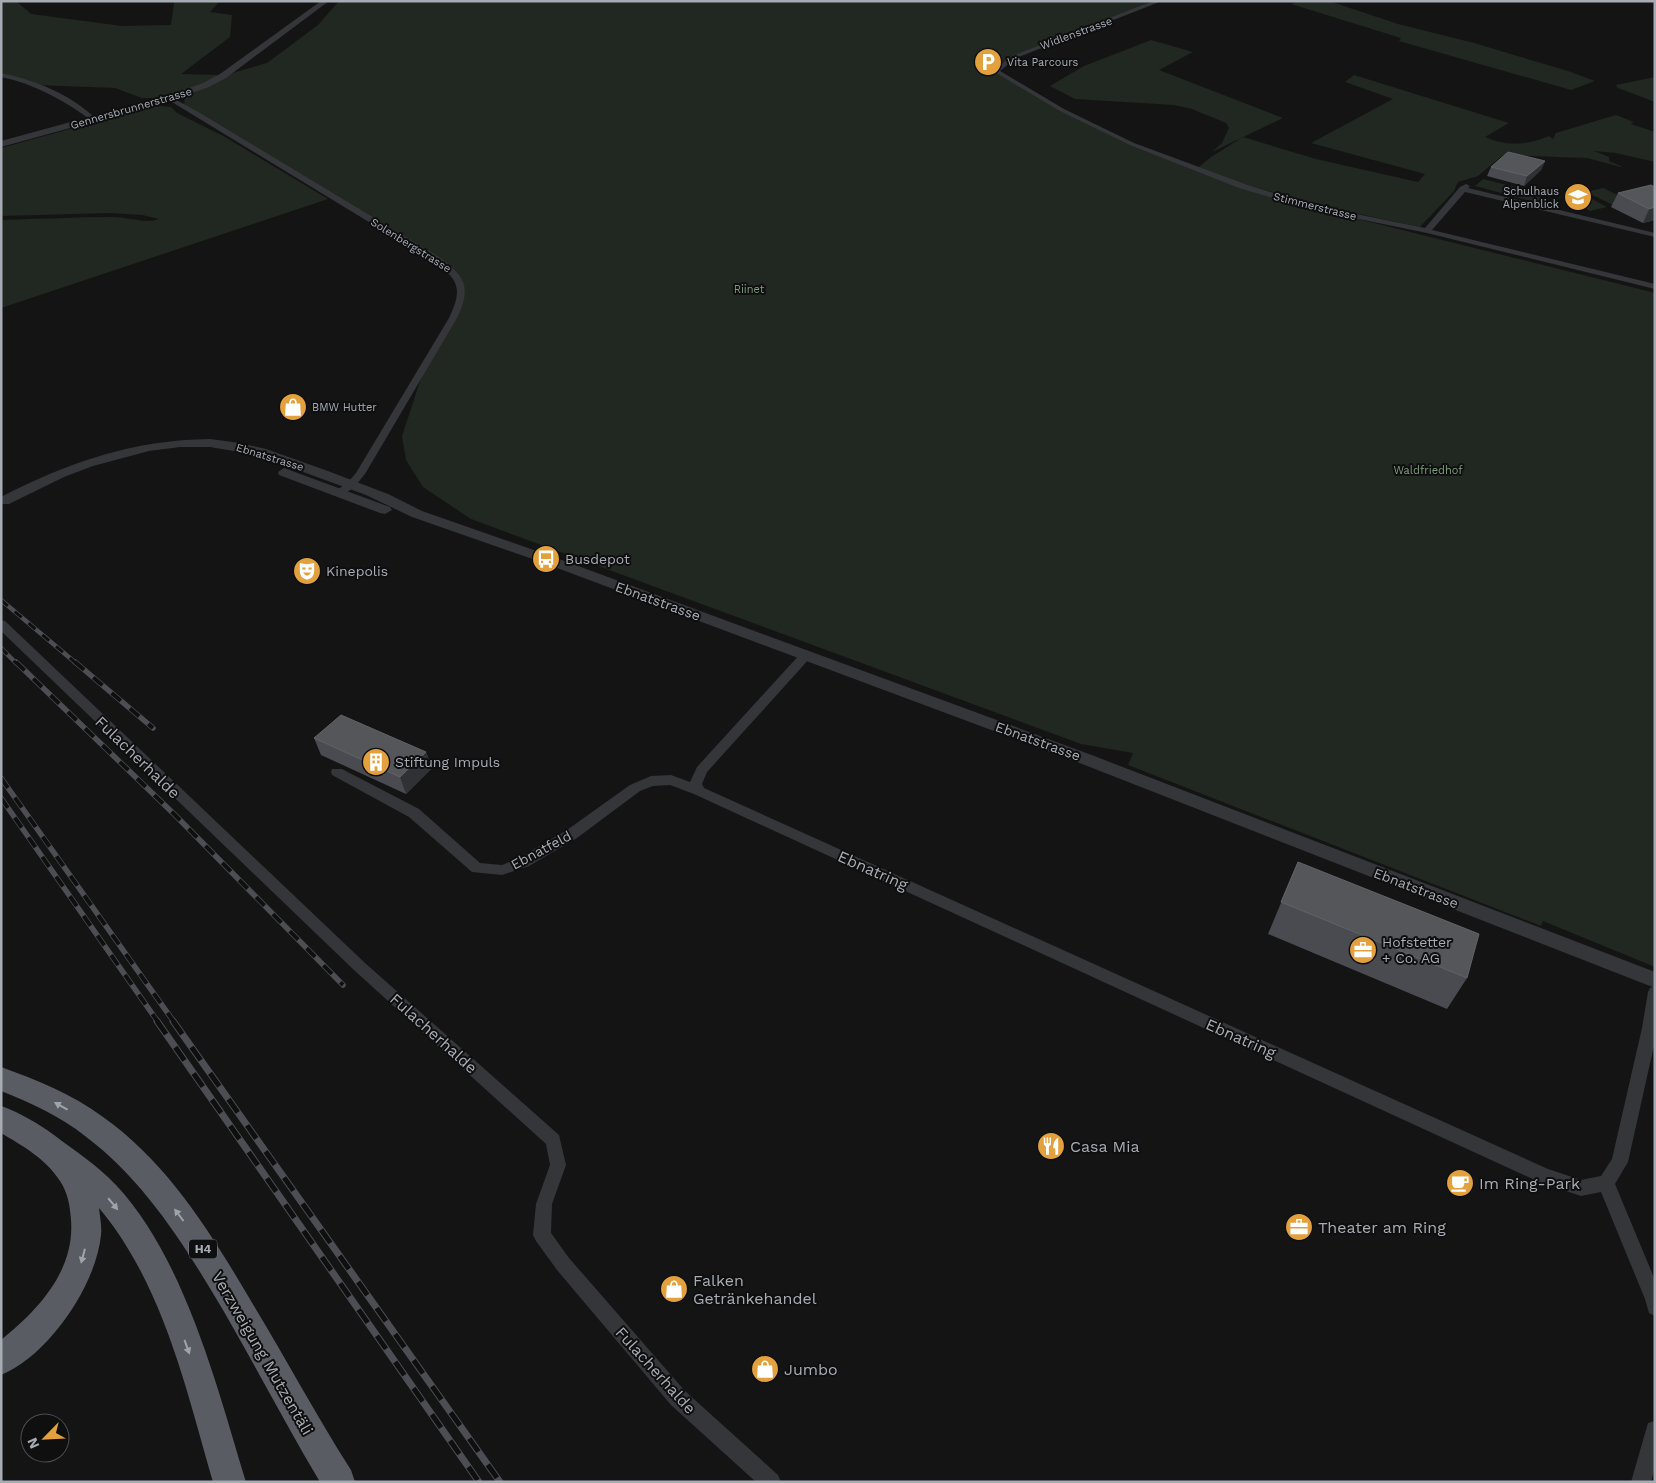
<svg xmlns="http://www.w3.org/2000/svg" width="1656" height="1483" font-family="'Work Sans',sans-serif">
	<style>
		.green { fill: #202821 }
		.lines { fill: none; stroke-linecap: round; stroke-linejoin: round }
		.minor { fill: #35363a; fill-rule: evenodd }
		.tertiary { fill: #35363a; fill-rule: evenodd }
		.trunk { fill: #595c62; fill-rule: evenodd }
		.rail-far2-casing { stroke: #4c4e53; stroke-width: 4.5 }
		.rail-far1-casing { stroke: #4c4e53; stroke-width: 5.5 }
		.rail-casing { stroke: #4c4e53; stroke-width: 7 }
		.rail-far2 { stroke: #0f0f10; stroke-width: 3; stroke-dasharray: 9; stroke-linecap: butt }
		.rail-far1 { stroke: #0f0f10; stroke-width: 4; stroke-dasharray: 12; stroke-linecap: butt }
		.rail { stroke: #0f0f10; stroke-width: 5; stroke-dasharray: 16; stroke-linecap: butt }
		.wall { fill: #4a4b50 }
		.shaded-wall { fill: #303134 }
		.building { fill: #54565a; stroke: #616368 }
		.oneway { fill: #9fa4ac }
		.labels { text-anchor: middle; stroke-width: 4; stroke-linejoin: round; paint-order: stroke }
		.far-street-label { font-size: 11px; fill: #a7acb4; stroke: #0f0f10 }
		.far-poi-label { font-size: 11px; fill: #a7acb4; stroke: #0f0f10; text-anchor: start }
		.far-park-label { font-size: 11px; fill: #7f9e7f; stroke: #0f0f10 }
		.shield { fill: #0f0f10; stroke: #797d83; stroke-width: 1 }
		.shield-label { font-size: 12px; font-weight: bold; fill: #a7acb4 }
		.poi-label { font-size: 14px; fill: #a7acb4; stroke: #0f0f10; text-anchor: start }
		.street-label { font-size: 14px; fill: #a7acb4; stroke: #0f0f10 }
		.near-street-label { font-size: 16px; fill: #a7acb4; stroke: #0f0f10 }
		.near-poi-label { font-size: 16px; fill: #a7acb4; stroke: #0f0f10; text-anchor: start }
	</style>
	<rect width="100%" height="100%" fill="#141415"/>
	<!-- green -->
	<g class="green">
		<path d="M1 1H16L31 14 122 26 171 25 174 3 172 1H220L210 12 232 15 230 37 181 74 219 75 207 82 162 98H142L115 88 37 85 1 75Z"/>
		<path d="M339 1H1145L1150 5 1014 57 997 69 1062 110 1132 144 1195 170 1211 157 1243 137 1316 159 1418 182 1425 174 1311 143 1393 99 1345 82 1354 75 1509 123 1485 137C1507 147 1527 145 1549 136L1553 139 1556 133 1616 115 1634 122 1631 124 1655 132V162L1616 153 1594 151 1609 157V161L1621 166V167L1587 158 1503 155 1478 176 1458 182 1454 191 1420 227 1317 205 1207 173 1310 207 1655 293V967L1543 921 1541 926 1128 765 1133 753 1081 744 471 519 423 487 406 460 402 436 428 357 458 309 457 275 181 105 185 103 184 100 187 96 229 74 267 63 318 25Z"/>
		<path d="M1299 1H1329L1398 24 1474 43 1568 71 1595 81 1571 90 1399 41 1401 38 1291 4Z"/>
		<path d="M1151 40 1193 52 1159 70 1283 118 1212 152 1222 143 1229 128 1226 123 1192 109 1174 105 1075 99 1050 86 1084 66Z"/>
		<path d="M1655 77V102L1618 88 1616 85Z"/>
		<path d="M161 106 171 107 177 113 225 137 328 199 1 308V220C39 219 76 217 113 217 128 217 146 224 159 219L142 215 111 213 1 216V148L150 107Z"/>
		<path d="M1483 179 1545 195 1538 203 1475 186Z"/>
		<path d="M1603 188 1630 201 1613 205 1586 192Z"/>
		<path d="M1581 193 1607 207 1590 211 1563 197Z"/>
	</g>
	<g class="lines">
		<!-- minor -->
		<g class="minor">
			<path d="M1153 1H1162L1016 58 1000 71 1064 109 1134 143 1245 184 1312 205 1425 228 1460 187 1466 184 1470 186 1468 188 1655 233V237L1465 192 1432 230 1655 284V289L1427 233 1310 209 1239 188 1130 145 1060 111 993 71 1012 56Z"/>
			<path d="M1 73C35 80 72 95 96 119L91 120C63 100 35 84 1 77Z"/>
			<path d="M167 97H171L200 113 439 257C465 276 472 287 457 318L365 474C358 483 347 497 334 495L333 493 347 483 356 473 449 318C463 289 459 279 433 261L167 99Z"/>
			<path d="M1 620 5 621 365 963 559 1135 566 1165 552 1204 551 1233 569 1258 685 1391 778 1475 781 1482H756L671 1405 557 1270 536 1241 533 1235 536 1204 550 1165 546 1144 355 971 1 631Z"/>
			<path d="M806 651 812 655 810 658 707 772 702 784 704 788 1548 1169 1581 1180 1601 1176 1612 1159 1642 1028 1648 992 1650 988 1655 986V1041L1628 1162 1615 1184 1655 1280V1316L1649 1313 1645 1299 1601 1192 1581 1196 1539 1182 694 794 670 785 653 786 640 791 577 838 529 866 502 875 472 872 409 817 332 775 331 772 332 769H342L419 809 480 863 502 865 519 858 567 830 630 785 651 776 671 775 690 782 697 767 802 652Z"/>
			<path d="M1655 1421V1467L1651 1482H1631L1646 1430 1648 1423Z"/>
		</g>
		<!-- tertiary -->
		<g class="tertiary">
			<path d="M321 1H329L226 78 209 87 172 100 1 147V141L166 96 203 83 220 74Z"/>
			<path d="M210 439 240 443 266 449 328 471 388 494 422 511 551 556 1089 754 1655 972V988L1077 762 541 562 412 517 366 495 257 455 210 447H180L149 451 93 466 64 477 9 504H1V497C69 462 133 440 210 439Z"/>
			<path d="M284 468 390 507 392 510 385 514 380 513 279 475 278 472Z"/>
		</g>
		<!-- trunk -->
		<g class="trunk">
			<path d="M1 1067C37 1080 72 1094 103 1117 168 1163 211 1233 251 1301 285 1357 316 1415 351 1470L355 1482H320C286 1425 256 1367 223 1310 185 1246 145 1181 85 1136 60 1116 31 1103 1 1091Z"/>
			<path d="M1 1106C19 1112 39 1124 54 1135 75 1151 97 1165 116 1185 185 1259 217 1387 246 1482H213C186 1389 163 1284 99 1208 100 1217 102 1227 101 1235 96 1286 48 1356 1 1375V1340C38 1310 75 1271 71 1220 70 1206 68 1193 60 1181 46 1159 23 1146 1 1133Z"/>
		</g>
		<!-- rail-far2 casing -->
		<g class="rail-far2-casing">
			<g id="rail-far2">
				<path d="M1 600 77 664"/>
				<path d="M1 648 17 664"/>
			</g>
		</g>
		<!-- rail-far1 casing -->
		<g class="rail-far1-casing">
			<g id="rail-far1">
				<path d="M16 662 175 815 343 985"/>
				<path d="M75 662 153 728"/>
				<path d="M1 778 174 1022"/>
				<path d="M1 798 158 1022"/>
			</g>
		</g>
		<!-- rail casing -->
		<g class="rail-casing">
			<g id="rail">
				<path d="M157 1021 479 1482"/>
				<path d="M173 1021 500 1482"/>
			</g>
		</g>
		<!-- rail-far2 -->
		<use href="#rail-far2" class="rail-far2"/>
		<!-- rail-far1 -->
		<use href="#rail-far1" class="rail-far1"/>
		<!-- rail -->
		<use href="#rail" class="rail"/>
	</g>
	<!-- wall -->
	<g class="wall">
		<path d="M1545 161 1541 170 1524 186 1487 176 1491 167Z"/>
		<path d="M1655 187V220L1643 223 1611 207 1618 193Z"/>
		<path d="M314 738 426 752 432 768 406 794 321 755Z"/>
		<path d="M1298 862 1467 978 1447 1009 1268 934Z"/>
	</g>
	<!-- shaded-wall -->
	<g class="shaded-wall">
		<path d="M1545 161 1541 170 1524 186 1527 176Z"/>
		<path d="M1655 207V220L1643 223 1649 209Z"/>
		<path d="M426 752 432 768 406 794 400 777Z"/>
	</g>
	<!-- building -->
	<g class="building">
		<path d="M1508 152 1545 161 1527 176 1491 167Z"/>
		<path d="M1651 185 1655 187V207L1649 209 1618 193Z"/>
		<path d="M341 715 426 752 400 777 314 738Z"/>
		<path d="M1298 862 1479 934 1467 978 1281 902Z"/>
	</g>
	<!-- one-way arrows -->
	<defs><path id="oneway-solid" d="M-6-.8H1V-3.2L6.5 0L1 3.2V.8H-6Z" transform="scale(1.25)"/></defs>
	<g class="oneway">
		<use href="#oneway-solid" transform="translate(61 1106) rotate(-151)"/>
		<use href="#oneway-solid" transform="translate(113 1204) rotate(50)"/>
		<use href="#oneway-solid" transform="translate(179 1215) rotate(-127)"/>
		<use href="#oneway-solid" transform="translate(83 1256) rotate(105)"/>
		<use href="#oneway-solid" transform="translate(187 1347) rotate(70)"/>
	</g>
	<!-- icons -->
	<defs>
		<g id="parking-disc" transform="scale(1.4375)"><circle r="9.5" fill="#e3a13e" stroke="#0f0f10"/><path d="M-3.5-5.5H1a3.5 3.5 0 0 1 0 7H-1V5.5H-3.5ZM-1-3.4V-.6H.8a1.4 1.4 0 0 0 0-2.8Z" fill="#fff"/></g>
		<g id="school-disc" transform="scale(1.4375)"><circle r="9.5" fill="#e3a13e" stroke="#0f0f10"/><path d="M0-5L7-2L0 1L-7-2ZM-4 1L0 2.5L4 1V4Q0 6-4 4Z" fill="#fff"/></g>
		<g id="shop-disc" transform="scale(1.4375)"><circle r="9.5" fill="#e3a13e" stroke="#0f0f10"/><path d="M-5-2.5h2.3a2.7 3.5 0 0 1 5.4 0H5L5.5 6h-11ZM-1.5-2.5h3a1.5 2.3 0 0 0-3 0Z" fill="#fff"/></g>
		<g id="bus-disc" transform="scale(1.4375)"><circle r="9.5" fill="#e3a13e" stroke="#0f0f10"/><path d="M-5-6H5V4H4V6H2V4H-2V6H-4V4H-5ZM-3.5-4V0h7V-4ZM-3.5 1.2v1.5H-2V1.2ZM2 1.2v1.5H3.5V1.2Z" fill="#fff"/></g>
		<g id="theatre-disc" transform="scale(1.4375)"><circle r="9.5" fill="#e3a13e" stroke="#0f0f10"/><path d="M-5-5.5Q0-4 5-5.5V0Q5 5 0 6Q-5 5-5 0ZM-3.3-2.5H-1v1.5H-3.3ZM1-2.5H3.3v1.5H1ZM-2.8 1Q0 5.5 2.8 1Z" fill="#fff"/></g>
		<g id="building-disc" transform="scale(1.4375)"><circle r="9.5" fill="#e3a13e" stroke="#0f0f10"/><path d="M-4-6H4V6H1V3H-1V6H-4ZM-2.5-4.3h1.7v1.8h-1.7ZM.8-4.3h1.7v1.8H.8ZM-2.5-1h1.7V.8h-1.7ZM.8-1h1.7V.8H.8Z" fill="#fff"/></g>
		<g id="office-disc" transform="scale(1.4375)"><circle r="9.5" fill="#e3a13e" stroke="#0f0f10"/><path d="M-6-3h4V-5.5h4V-3h4V5H-6ZM-1-4.5V-3h2v-1.5ZM-6 0V1H6V0Z" fill="#fff"/></g>
		<g id="restaurant-disc" transform="scale(1.4375)"><circle r="9.5" fill="#e3a13e" stroke="#0f0f10"/><path d="M-5-6h1v4h1v-4h1v4h1v-4h1v5L-1.5 .5V6h-2V.5L-5-1ZM5-6V6H3V1.5H1.5Q1.5-4 5-6Z" fill="#fff"/></g>
		<g id="cafe-disc" transform="scale(1.4375)"><circle r="9.5" fill="#e3a13e" stroke="#0f0f10"/><path d="M-5.5-4.5H6V0H3Q3 3.5 0 3.5H-2.5Q-5.5 3.5-5.5 0ZM3-3.2v2h1.7v-2ZM-6 4.5H4V6H-6Z" fill="#fff"/></g>
	</defs>
	<g fill-rule="evenodd">
		<use href="#parking-disc" x="988" y="62"/>
		<use href="#school-disc" x="1578" y="197"/>
		<use href="#shop-disc" x="293" y="407"/>
		<use href="#bus-disc" x="546" y="559"/>
		<use href="#theatre-disc" x="307" y="571"/>
		<use href="#building-disc" x="376" y="762"/>
		<use href="#office-disc" x="1363" y="950"/>
		<use href="#restaurant-disc" x="1051" y="1146"/>
		<use href="#cafe-disc" x="1460" y="1183"/>
		<use href="#office-disc" x="1299" y="1227"/>
		<use href="#shop-disc" x="674" y="1289"/>
		<use href="#shop-disc" x="765" y="1369"/>
	</g>
	<g class="labels">
		<!-- far-street labels -->
		<g class="far-street-label">
			<text transform="translate(1076 33) rotate(-20)" y="4">Widlenstrasse</text>
			<text transform="translate(131 108) rotate(-16)" y="4">Gennersbrunnerstrasse</text>
			<text transform="translate(1315 206) rotate(14)" y="4">Stimmerstrasse</text>
			<text transform="translate(411 245) rotate(32)" y="4">Solenbergstrasse</text>
			<text transform="translate(270 457) rotate(17)" y="4">Ebnatstrasse</text>
		</g>
		<!-- far-poi labels -->
		<g class="far-poi-label">
			<text x="1007" y="66">Vita Parcours</text>
			<text x="1559" y="195" text-anchor="end">Schulhaus<tspan x="1559" dy="13">Alpenblick</tspan></text>
			<text x="312" y="411">BMW Hutter</text>
		</g>
		<!-- far-park labels -->
		<g class="far-park-label">
			<text x="749" y="293">Riinet</text>
			<text x="1428" y="474">Waldfriedhof</text>
		</g>
		<!-- shield labels -->
		<rect class="shield" x="189" y="1239.5" width="28" height="19" rx="4"/>
		<g class="shield-label">
			<text x="203" y="1253">H4</text>
		</g>
		<!-- poi labels -->
		<g class="poi-label">
			<text x="565" y="564">Busdepot</text>
			<text x="326" y="576">Kinepolis</text>
			<text x="395" y="767">Stiftung Impuls</text>
			<text x="1382" y="947">Hofstetter<tspan x="1382" dy="16">+ Co. AG</tspan></text>
		</g>
		<!-- street labels -->
		<g class="street-label">
			<text transform="translate(658 601) rotate(20)" y="5">Ebnatstrasse</text>
			<text transform="translate(1038 741) rotate(20)" y="5">Ebnatstrasse</text>
			<text transform="translate(541 850) rotate(-28)" y="5">Ebnatfeld</text>
			<text transform="translate(1416 888) rotate(21)" y="5">Ebnatstrasse</text>
		</g>
		<!-- near-street labels -->
		<g class="near-street-label">
			<text transform="translate(138 757) rotate(44)" y="6">Fulacherhalde</text>
			<text transform="translate(873 870) rotate(24)" y="6">Ebnatring</text>
			<text transform="translate(434 1033) rotate(42)" y="6">Fulacherhalde</text>
			<text transform="translate(1241 1038) rotate(24)" y="6">Ebnatring</text>
			<text transform="translate(263 1353) rotate(60)" y="6">Verzweigung Mutzentäli</text>
			<text transform="translate(656 1370) rotate(48)" y="6">Fulacherhalde</text>
		</g>
		<!-- near-poi labels -->
		<g class="near-poi-label">
			<text x="1070" y="1152">Casa Mia</text>
			<text x="1479" y="1189">Im Ring-Park</text>
			<text x="1318" y="1233">Theater am Ring</text>
			<text x="693" y="1286">Falken<tspan x="693" dy="18">Getränkehandel</tspan></text>
			<text x="784" y="1375">Jumbo</text>
		</g>
	</g>
	<!-- border -->
	<rect width="1656" height="1483" fill="none" stroke="#a7acb4" stroke-width="5"/>
	<!-- north arrow -->
	<g transform="translate(45 1438) rotate(246)"><circle r="24" fill="#0f0f10" stroke="#4c4e52"/>
	<path d="M0-4L9 19L0 12L-9 19Z" fill="#e3a13e"/>
	<text y="-8" font-size="14" font-weight="bold" text-anchor="middle" fill="#a7acb4">N</text>
	</g>
</svg>
